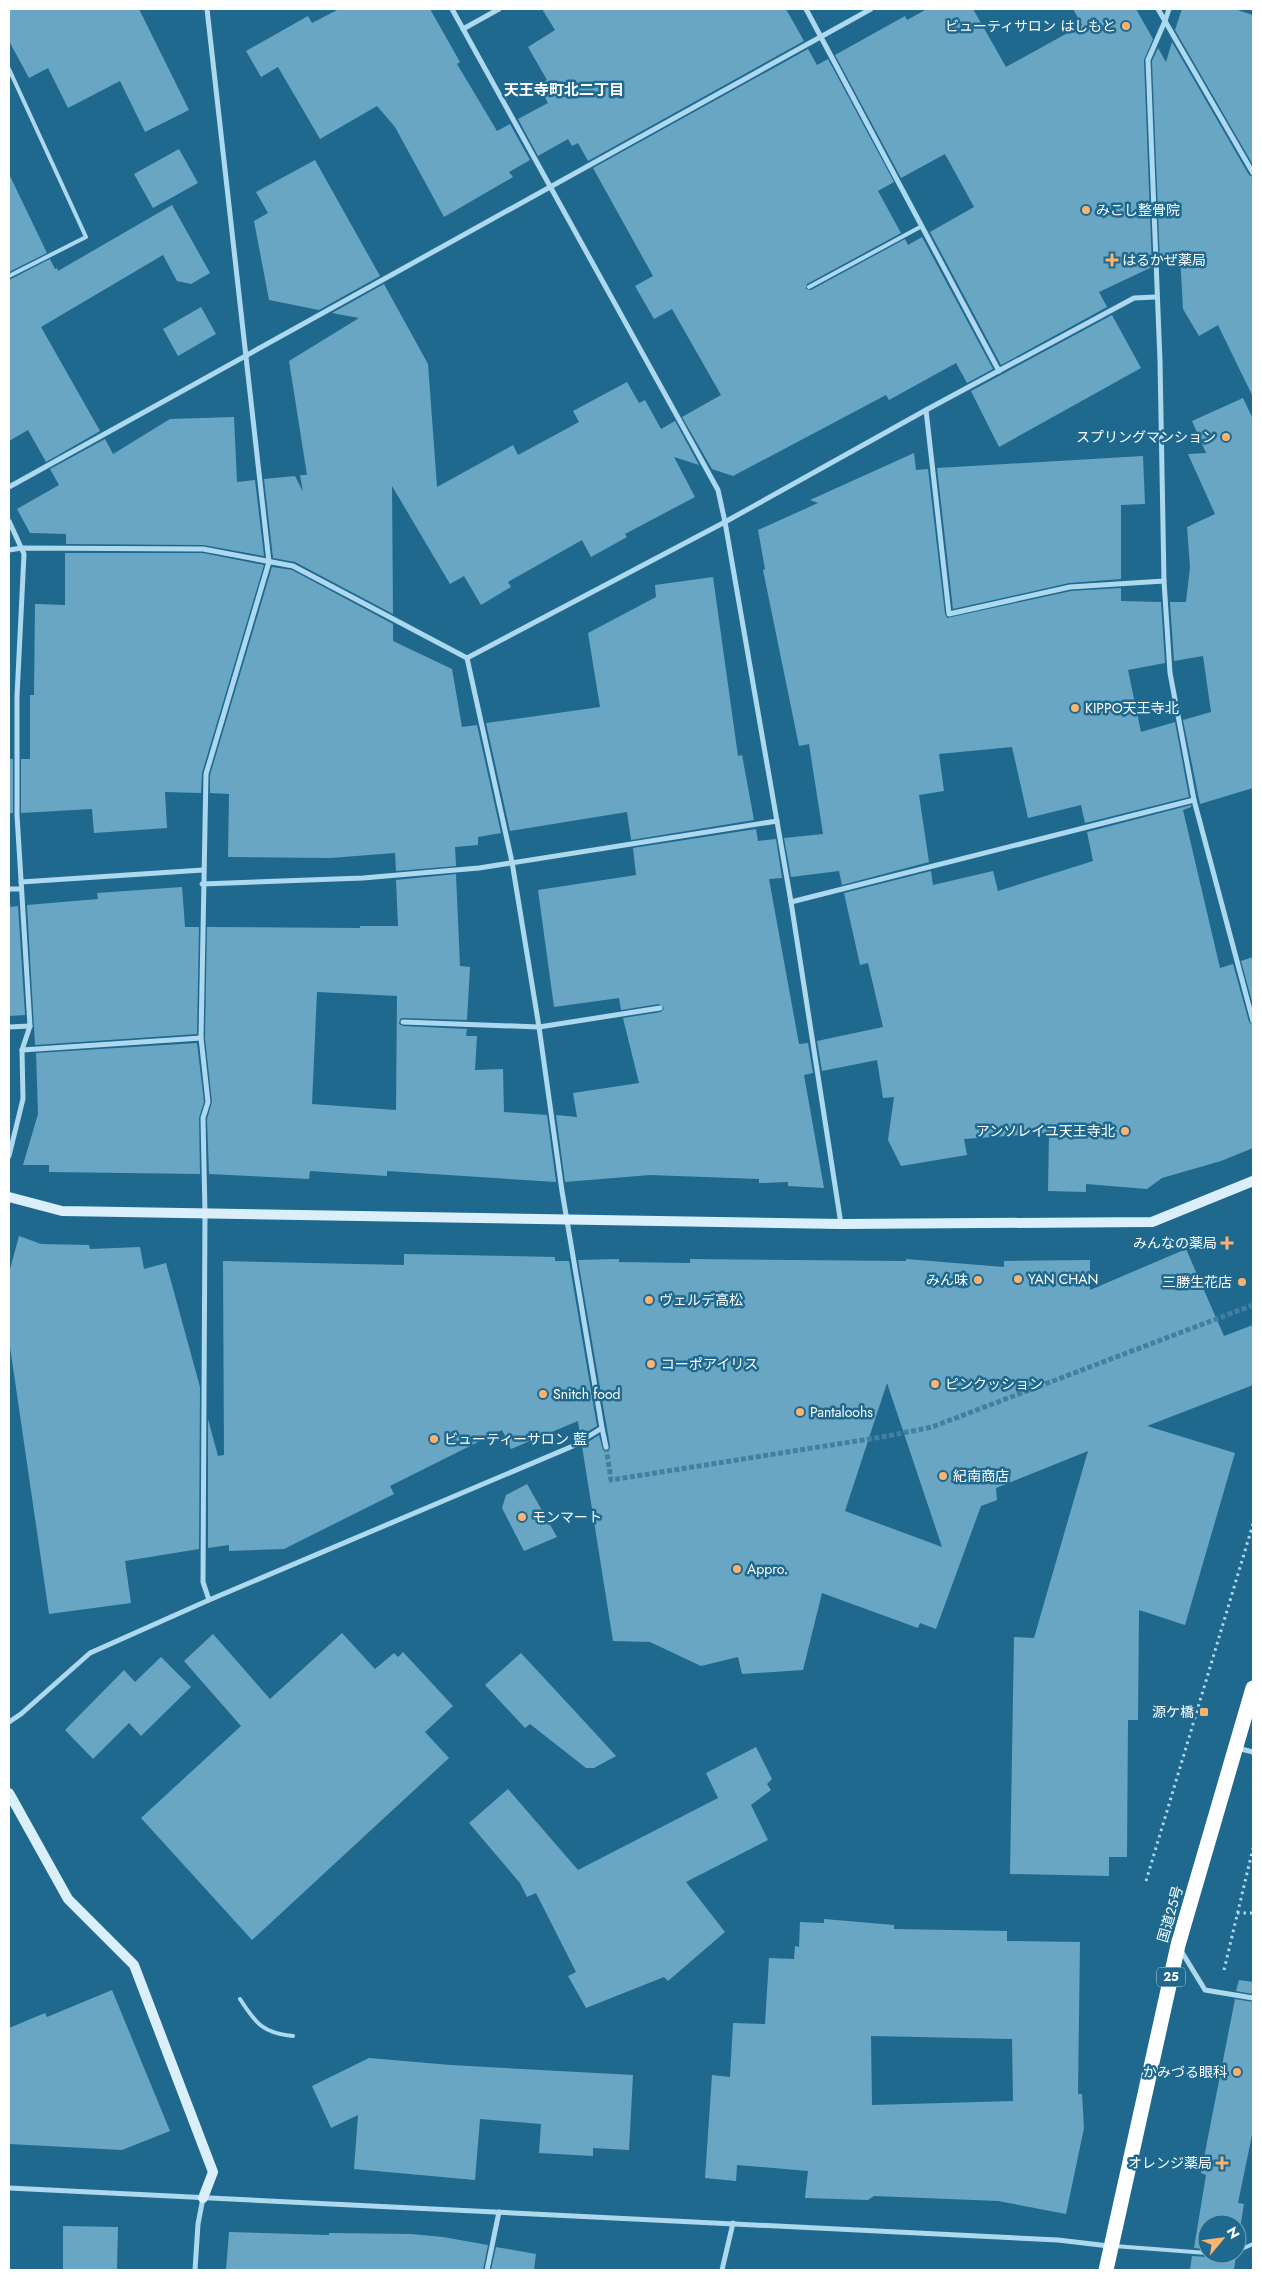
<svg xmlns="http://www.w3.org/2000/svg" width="1262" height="2279" font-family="Jost,'Noto Sans JP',sans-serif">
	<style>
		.building { fill: #69a6c3; fill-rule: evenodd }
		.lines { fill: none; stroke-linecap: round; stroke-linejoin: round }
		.street-tunnel { stroke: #4180a0; stroke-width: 5; stroke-dasharray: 5 2.5; stroke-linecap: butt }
		.path { stroke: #aed8ed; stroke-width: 3; stroke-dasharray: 2.5 4; stroke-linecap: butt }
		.lane { stroke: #aed8ed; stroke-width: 4 }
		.street { stroke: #aed8ed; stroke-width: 5 }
		.secondary { stroke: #dbeffa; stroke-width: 10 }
		.highway { stroke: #fff; stroke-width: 15 }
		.poi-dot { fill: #fbb36e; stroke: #1f698f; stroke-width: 2 }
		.labels { text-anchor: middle; stroke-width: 5; stroke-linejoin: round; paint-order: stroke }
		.shield { fill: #1f698f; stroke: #bcd2dd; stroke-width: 1 }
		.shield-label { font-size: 12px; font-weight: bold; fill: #fff }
		.poi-label { font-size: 14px; fill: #fff; stroke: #1f698f; text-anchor: start }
		.street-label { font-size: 14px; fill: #fff; stroke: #1f698f }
		.neighbourhood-label { font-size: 15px; font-weight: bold; fill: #fff; stroke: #1f698f }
	</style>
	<rect width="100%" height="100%" fill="#1f698f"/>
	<!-- building -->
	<g class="building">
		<path d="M9 9H139L189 110 145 132 120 81 68 108 48 68 29 78 9 41Z"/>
		<path d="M339 9H430L460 62 457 64 497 131 510 124 530 160 509 172 513 177 444 217 395 127 377 106 320 139 278 67 261 77 246 51 308 16 312 23Z"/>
		<path d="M542 9H786L804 41 588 161 578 143 572 146 568 139 538 156 518 119 548 103 538 85 547 80 528 47 555 30Z"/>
		<path d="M927 9H973L1006 67 1082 25 1073 9H1136L1153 39 1144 60 1152 267 1099 292 1107 307 1001 365 930 232 974 207 945 154 901 178 835 55 905 16 907 20Z"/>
		<path d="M1182 9H1234L1253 15V165L1175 30Z"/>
		<path d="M1172 42 1249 175 1253 177V397L1218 325 1199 336 1183 309 1180 254 1160 263 1152 61 1158 48 1166 62Z"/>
		<path d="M808 49 817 65 828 59 894 182 878 191 901 233 807 284 806 289 811 290 905 239 908 245 922 237 993 369 967 383 956 363 889 400 886 395 733 476 712 469 682 417 721 395 672 309 654 319 635 286 653 276 593 168Z"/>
		<path d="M179 149 198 183 153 208 134 174Z"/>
		<path d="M315 160 380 276 319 310 269 300 254 221 268 213 256 192Z"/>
		<path d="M9 174 47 253 9 272Z"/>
		<path d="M172 205 210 273 191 284 177 281 163 255 41 327 100 431 46 462 28 430 9 441V280L50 259 55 269 57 268 58 271Z"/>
		<path d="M384 284 428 364 437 487 513 445 518 455 579 422 573 411 627 382 639 403 645 400 661 429 675 421 699 465 674 457 695 497 625 534 627 537 591 557 582 540 508 582 511 587 481 605 464 576 450 584 392 486 393 614 295 562 273 558 264 479 295 476 303 492 300 475H307L289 361 359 318 332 313Z"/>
		<path d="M201 307 216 334 178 356 163 329Z"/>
		<path d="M1112 315 1141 368 999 447 971 391Z"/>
		<path d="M1243 398 1253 419V788L1200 804 1183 720 1211 712 1203 656 1174 661 1170 602H1186L1190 567 1187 527 1215 514 1188 454 1206 453 1192 421Z"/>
		<path d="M234 417 237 482 255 480 264 556 203 545 66 544V534L30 533 17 509 59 485 50 469 105 439 113 454 170 419Z"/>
		<path d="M914 453 916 470 928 469 945 614 947 618 1071 591 1121 588V601L1161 602 1165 663 1128 670 1141 732 1175 722 1189 797 1085 823 1081 805 1028 818 1012 747 939 754 944 791 919 795 929 862 842 885 839 871 791 877 784 838 823 834 809 744 799 746 763 570 765 569 758 530 818 503 810 500Z"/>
		<path d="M1143 456 1145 504 1121 505V579L1069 583 953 609 937 468Z"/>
		<path d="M65 553H203L264 565 202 773 201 793 165 792 167 828 94 833 92 809 21 813V759H30V695H34L35 604 65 605Z"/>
		<path d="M272 567 292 570 393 624V641L452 669 462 727 477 725 501 833 478 837V845L455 847 456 866 396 871 395 853 330 858 228 857 229 794 210 793V775Z"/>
		<path d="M713 577 738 756 742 755 754 820 631 840 627 812 510 831 486 723 600 707 588 633 656 597 655 585Z"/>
		<rect x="9" y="759" width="4" height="54"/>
		<path d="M1191 805V807L1183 810 1220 968 1233 964 1249 1022 1253 1025V1148L1221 1161 1162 1178 1147 1189 1086 1184V1192L1048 1191 1049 1133 964 1139 967 1155 901 1166 888 1140 894 1097 883 1098 877 1060 822 1071 817 1041 883 1027 868 963 860 965 844 893 931 871 933 885 993 871 998 891 1093 861 1087 832Z"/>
		<path d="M756 829 758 841 776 839 782 878 769 879 799 1044 808 1043 813 1073 804 1075 824 1188 788 1186V1182L759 1183V1179L650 1175 565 1182 556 1115 577 1117 573 1093 639 1083 623 1018 661 1012 664 1008 659 1004 621 1010 619 998 554 1007 538 890 636 875 633 848Z"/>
		<path d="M456 874 460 966 470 967 467 1020 403 1018 400 1019 399 1024 403 1026 467 1029 466 1036H477L475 1070 503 1069 504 1112 547 1115 556 1182 387 1171V1176L310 1171 309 1179 209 1174 207 1119 212 1102 205 1038 207 927 360 928V926H398L396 880ZM317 992 397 996 396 1110 312 1104Z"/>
		<path d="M182 887 185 927H199L197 1034 35 1045 27 905 98 899 97 893Z"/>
		<path d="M18 906 25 1015 9 1016V907Z"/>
		<path d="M1253 957V1005L1241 961Z"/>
		<path d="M197 1043 204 1102 199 1118 200 1174 49 1172V1165H23L38 1114 36 1053Z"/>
		<path d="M19 1236 41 1244 89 1245 90 1249 140 1247 144 1269 166 1263 200 1387 199 1549 125 1561 131 1603 49 1614 9 1340V1273Z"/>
		<path d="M1186 1249 1224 1336 1253 1325V1385L1147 1426 1235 1453 1185 1625 1139 1610 1138 1720H1128L1127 1857H1109V1876L1010 1874 1014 1637 1034 1638 1088 1451 996 1488 997 1500 981 1506 936 1629 920 1623 918 1628 822 1593 803 1670 742 1674 738 1657 701 1666 650 1642 613 1641 582 1446 599 1435 603 1450 609 1451 610 1446 578 1260 619 1259V1262L690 1263V1259L906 1261V1259L1004 1267V1261L1090 1260V1290ZM887 1383 942 1547 845 1511Z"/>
		<path d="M404 1254 555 1257V1261H569L597 1426 580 1436 578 1421 511 1449 502 1430 390 1486 394 1494 284 1549 229 1551V1545L208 1548V1419L218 1456 224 1455 223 1261 404 1265Z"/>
		<path d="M527 1484 557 1537 524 1551 502 1508 506 1495Z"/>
		<path d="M342 1633 375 1669 394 1653 398 1657 403 1652 453 1706 425 1732 449 1758 252 1940 141 1818 241 1726 184 1661 213 1634 270 1699Z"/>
		<path d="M521 1653 596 1734 616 1756 594 1768H586L530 1724 525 1728 485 1685Z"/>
		<path d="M161 1657 191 1687 141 1736 129 1723 93 1759 65 1730 124 1670 135 1682Z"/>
		<path d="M756 1747 772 1779 767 1784 771 1790 751 1805 768 1840 686 1882 725 1932 668 1981 664 1977 586 2008 568 1976 576 1972 536 1893 527 1897 520 1883 469 1823 508 1789 578 1870 718 1798 706 1773Z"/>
		<path d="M824 1919 894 1925V1929L1007 1931V1941L1080 1942 1078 2094H1082L1084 2128 1066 2214 998 2201 874 2196 868 2200 805 2198 808 2171 737 2165 736 2181 705 2178 712 2075 730 2077 733 2023 765 2024 769 1958 794 1959 795 1946 799 1947 800 1922 824 1923ZM871 2036 1012 2039 1013 2101 872 2105Z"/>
		<path d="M1239 1980 1253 1982V1994L1236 1991Z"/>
		<path d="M112 1990 170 2131 122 2150 9 2144V2028L45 2013 47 2017Z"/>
		<path d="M1235 1999 1253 2002V2130L1238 2203 1244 2204 1237 2247V2224H1207V2249L1194 2248 1206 2175 1201 2173Z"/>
		<path d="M369 2058 451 2065 633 2075 629 2150 593 2148V2156L539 2153 541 2124 480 2119 475 2180 354 2169 358 2115 331 2128 312 2086Z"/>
		<path d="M63 2226 118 2227 117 2270H63Z"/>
		<path d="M229 2232 329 2235V2233L411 2234 443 2237 488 2245 483 2270H226Z"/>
		<path d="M496 2247 536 2254 534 2270H491Z"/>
		<path d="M1211 2254H1217L1221 2258H1231L1236 2255 1234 2270H1190L1192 2256 1207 2257Z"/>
	</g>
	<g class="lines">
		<!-- street-tunnel -->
		<path class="street-tunnel" d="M606 1447 611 1480 888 1436 932 1427 1253 1305"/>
		<!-- path -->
		<g class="path">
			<path d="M1146 1881 1253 1524"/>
			<path d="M1237 1913H1253"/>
			<path d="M1224 1970 1253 1848"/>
		</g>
		<!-- lane -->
		<g class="lane">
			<path d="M9 69 86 237 9 276"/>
			<path d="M809 287 922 226"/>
			<path d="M240 1999C256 2024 263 2033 293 2036"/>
			<path d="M1114 2246 1207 2253"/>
			<path d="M1237 2251 1253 2244"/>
			<path d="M1221 2254H1231"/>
		</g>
		<!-- street -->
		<g class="street">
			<path d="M207 9 269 562 206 774 201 1038 208 1102 203 1118 205 1213 203 1582 209 1600"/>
			<path d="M452 9 718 490 725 522 791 902 841 1224"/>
			<path d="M806 9 999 371"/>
			<path d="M1158 9 1253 173"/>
			<path d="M1169 9 1165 21 1148 60 1160 361 1164 581 1170 673 1194 800 1253 1021"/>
			<path d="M463 29 499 9"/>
			<path d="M926 410 949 614 1070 587 1164 581"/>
			<path d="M9 487 871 9"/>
			<path d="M9 521 24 554 17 696V815L30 1026 22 1050 23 1099 9 1156"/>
			<path d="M9 550 22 548 203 549 293 566 467 658 512 862 539 1027 562 1191 602 1428 573 1446 209 1600 90 1653 21 1714 9 1722"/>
			<path d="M467 658 725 522 926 410 1134 298 1156 297"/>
			<path d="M21 882 203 870"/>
			<path d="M202 884 363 878 479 868 777 821"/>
			<path d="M9 889H21"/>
			<path d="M791 902 1194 800"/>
			<path d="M403 1022 539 1027 660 1008"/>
			<path d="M9 1027 30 1026"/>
			<path d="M22 1050 201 1038"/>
			<path d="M602 1428 606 1447"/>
			<path d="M1237 1748 1253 1752"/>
			<path d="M1180 1949 1205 1990 1253 1998"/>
			<path d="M9 2188 1058 2240 1109 2246"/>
			<path d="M195 2270 198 2224 203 2198"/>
			<path d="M487 2270 499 2212"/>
			<path d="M722 2270 733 2223"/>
		</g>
		<!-- secondary -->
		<g class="secondary">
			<path d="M9 1197 62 1211 842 1224 1152 1222 1253 1181"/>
			<path d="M9 1793 68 1899 134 1965 213 2172 203 2198"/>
		</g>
		<!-- highway -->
		<path class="highway" d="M1106 2270 1178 1945 1253 1688"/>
	</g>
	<!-- markers -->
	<g class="poi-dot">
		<circle cx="1126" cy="26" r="5"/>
		<circle cx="1086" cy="210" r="5"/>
		<path d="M1109.5 252.5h5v5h5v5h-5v5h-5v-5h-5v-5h5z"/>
		<circle cx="1226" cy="437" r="5"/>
		<circle cx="1075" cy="708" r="5"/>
		<circle cx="1125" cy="1131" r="5"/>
		<path d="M1224.5 1235.5h5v5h5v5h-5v5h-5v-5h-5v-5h5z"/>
		<circle cx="1018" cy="1279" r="5"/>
		<circle cx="978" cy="1280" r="5"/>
		<circle cx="1242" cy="1282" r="5"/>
		<circle cx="649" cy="1300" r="5"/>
		<circle cx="651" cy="1364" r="5"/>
		<circle cx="935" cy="1384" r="5"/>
		<circle cx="543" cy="1394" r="5"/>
		<circle cx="800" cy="1412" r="5"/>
		<circle cx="434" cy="1439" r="5"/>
		<circle cx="943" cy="1476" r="5"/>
		<circle cx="522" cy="1517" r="5"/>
		<circle cx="737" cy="1569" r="5"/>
		<rect x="1199" y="1707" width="10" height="10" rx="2.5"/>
		<circle cx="1237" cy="2072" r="5"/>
		<path d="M1219.5 2155.5h5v5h5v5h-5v5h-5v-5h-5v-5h5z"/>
	</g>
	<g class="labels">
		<!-- shield labels -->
		<rect class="shield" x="1157" y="1967.5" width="28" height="19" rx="4"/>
		<g class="shield-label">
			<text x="1171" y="1981">25</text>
		</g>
		<!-- poi labels -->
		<g class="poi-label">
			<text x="1116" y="31" text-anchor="end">ビューティサロン はしもと</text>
			<text x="1096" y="215">みこし整骨院</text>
			<text x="1122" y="265">はるかぜ薬局</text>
			<text x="1216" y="442" text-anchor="end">スプリングマンション</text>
			<text x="1085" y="713">KIPPO天王寺北</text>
			<text x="1115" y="1136" text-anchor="end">アンソレイユ天王寺北</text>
			<text x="1217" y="1248" text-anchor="end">みんなの薬局</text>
			<text x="1028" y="1284">YAN CHAN</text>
			<text x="968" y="1285" text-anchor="end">みん味</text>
			<text x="1232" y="1287" text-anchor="end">三勝生花店</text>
			<text x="659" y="1305">ヴェルデ高松</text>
			<text x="661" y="1369">コーポアイリス</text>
			<text x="945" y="1389">ピンクッション</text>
			<text x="553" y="1399">Snitch food</text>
			<text x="810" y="1417">Pantaloohs</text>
			<text x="444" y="1444">ビューティーサロン 藍</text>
			<text x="953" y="1481">紀南商店</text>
			<text x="532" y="1522">モンマート</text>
			<text x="747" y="1574">Appro.</text>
			<text x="1194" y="1717" text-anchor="end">源ケ橋</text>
			<text x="1227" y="2077" text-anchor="end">かみづる眼科</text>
			<text x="1212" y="2168" text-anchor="end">オレンジ薬局</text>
		</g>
		<!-- street labels -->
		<g class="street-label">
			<text transform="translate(1170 1914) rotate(-74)" y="5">国道25号</text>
		</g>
		<!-- neighbourhood labels -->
		<g class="neighbourhood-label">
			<text x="564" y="95">天王寺町北二丁目</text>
		</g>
	</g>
	<!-- border -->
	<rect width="1262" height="2279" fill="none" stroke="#ffffff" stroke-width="20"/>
	<!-- north arrow -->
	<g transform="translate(1222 2239) rotate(61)"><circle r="24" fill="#1f698f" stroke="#79a5bc"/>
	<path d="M0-4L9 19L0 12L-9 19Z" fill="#fbb36e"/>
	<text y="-8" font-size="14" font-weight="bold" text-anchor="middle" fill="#ffffff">N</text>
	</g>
</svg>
